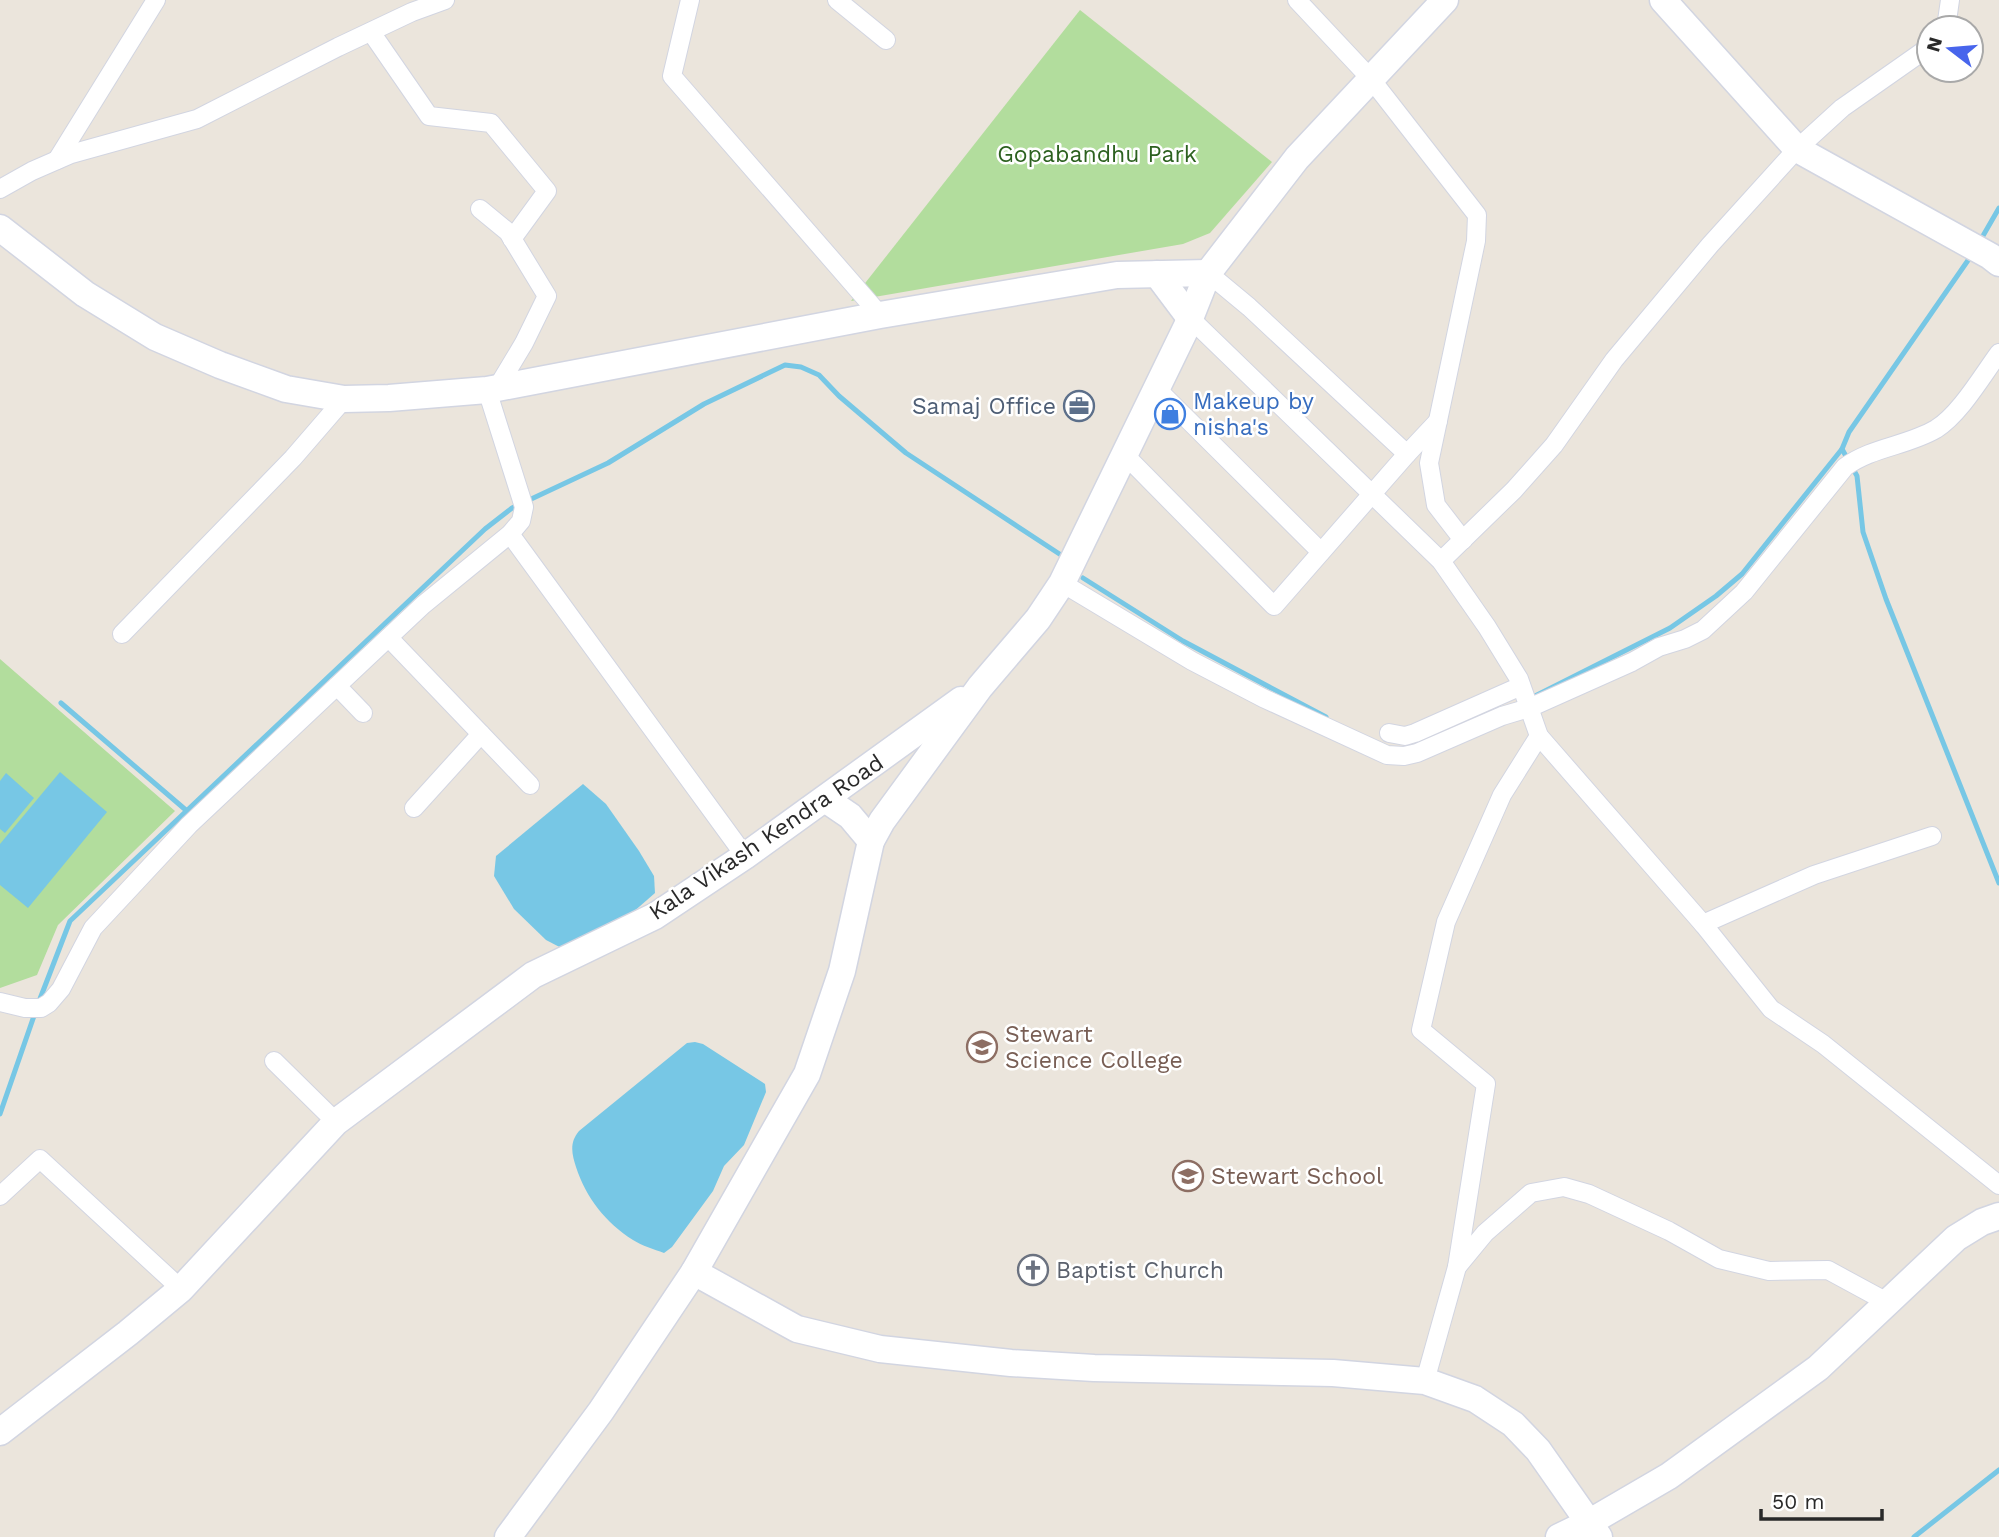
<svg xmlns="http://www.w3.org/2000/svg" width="1999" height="1537" font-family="'Work Sans',sans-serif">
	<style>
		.green { fill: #b2dd9d }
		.water { fill: #77c7e5 }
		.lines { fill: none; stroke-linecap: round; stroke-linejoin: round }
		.stream { stroke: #77c7e5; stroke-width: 5 }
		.street-casing { stroke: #d2d5e1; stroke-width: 20 }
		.secondary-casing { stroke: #d2d5e1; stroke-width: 29 }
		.street { stroke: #fff; stroke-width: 18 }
		.secondary { stroke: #fff; stroke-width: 26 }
		.labels { text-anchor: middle; stroke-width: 5; stroke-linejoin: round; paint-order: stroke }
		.park-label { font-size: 23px; fill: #2c611f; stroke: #fff }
		.shop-label { font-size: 23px; fill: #366cbe; stroke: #fff; text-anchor: start }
		.service-label { font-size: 23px; fill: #4e5e75; stroke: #fff; text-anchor: end }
		.street-label { font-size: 23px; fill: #292929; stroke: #fff }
		.education-label { font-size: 23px; fill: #785e54; stroke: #fff; text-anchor: start }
		.worship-label { font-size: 23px; fill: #5b616d; stroke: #fff; text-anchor: start }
	</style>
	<rect width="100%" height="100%" fill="#ebe5dc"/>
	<!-- green -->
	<g class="green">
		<path d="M1080 10 1272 162 1210 233 1183 244 851 301Z"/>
		<path d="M0 659 175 811 58 925 37 975 0 988Z"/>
	</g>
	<!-- water -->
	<g class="water">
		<path d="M60 772 107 812 28 908 0 885V844Z"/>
		<path d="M6 773 34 798 5 833 0 829V781Z"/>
		<path d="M583 784 606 804 639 851 654 876 655 893 592 948 573 954 546 940 514 909 494 876 496 856Z"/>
		<path d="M695 1042 703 1044 765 1084 766 1092 744 1145 724 1166 713 1191 672 1247 664 1253C654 1249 642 1246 633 1240 606 1223 586 1198 576 1167 572 1154 569 1143 579 1131L687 1043Z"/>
	</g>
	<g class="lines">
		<!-- stream -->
		<g class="stream">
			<path d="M1980 241 1999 208"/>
			<path d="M1842 449 1857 476 1863 532 1886 599 1999 883"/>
			<path d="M1083 578 1183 641 1326 717"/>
			<path d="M1535 696 1670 628 1716 596 1742 574 1842 449 1849 432 1971 256"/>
			<path d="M61 703 187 811"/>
			<path d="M38 1004 70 921 485 529 512 508 608 463 704 404 785 365 801 367 819 375 839 396 906 453 1061 555"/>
			<path d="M0 1114 35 1013"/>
			<path d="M1914 1537 1999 1470"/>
		</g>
		<!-- street casing -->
		<g class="street-casing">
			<g id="street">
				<path d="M690 0 672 76 880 315"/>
				<path d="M837 0 886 40"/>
				<path d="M1297 0 1371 79 1477 215 1476 241 1429 463 1436 505 1463 540"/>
				<path d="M1946 28 1950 0"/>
				<path d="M371 32 429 116 491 123 547 191 512 239"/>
				<path d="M57 160 156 0"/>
				<path d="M0 189 32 171 71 154 197 119 338 47 412 12 445 0"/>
				<path d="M480 209 508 232 547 296 524 343 497 388"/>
				<path d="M1208 273 1249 307 1407 454 1438 421"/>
				<path d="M1190 318 1441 561 1487 627 1519 679 1539 736 1502 795 1446 922 1421 1030 1486 1084 1457 1267 1485 1233 1531 1193 1564 1187 1589 1194 1669 1231 1719 1259 1769 1271 1828 1270 1887 1302"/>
				<path d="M1157 389 1321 552"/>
				<path d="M1125 455 1274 606 1407 454"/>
				<path d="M510 534 745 856"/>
				<path d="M1441 561 1514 490 1554 445 1614 360 1710 245 1797 149 1842 108 1929 47"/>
				<path d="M1062 583 1192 661 1263 698 1387 755 1404 756 1417 753 1502 716 1529 708 1632 662 1659 647 1685 639 1703 630 1744 592 1845 467C1872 447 1907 446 1936 429 1960 414 1982 376 1999 353"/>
				<path d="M122 634 293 458 344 399"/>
				<path d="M389 638 530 785"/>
				<path d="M337 686 363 713"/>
				<path d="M1389 733 1405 736 1415 733 1521 686"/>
				<path d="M1539 736 1703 924 1771 1009 1823 1044 1999 1185"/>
				<path d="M414 808 481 734"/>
				<path d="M1703 924 1814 875 1932 836"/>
				<path d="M0 1002 25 1008H41L49 1003 61 989 93 928 189 825 423 605 510 534 521 521 524 507 487 390"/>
				<path d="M274 1061 336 1122"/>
				<path d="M0 1196 40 1159 181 1289"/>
				<path d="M1425 1381 1457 1267"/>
			</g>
		</g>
		<!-- secondary casing -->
		<g class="secondary-casing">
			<g id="secondary">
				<path d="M1663 0 1797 149 1990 256 1999 263"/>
				<path d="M0 228 85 294 155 337 220 365 286 389 344 399 389 398 487 390 880 315 1117 275 1208 273"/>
				<path d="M1157 274 1190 318"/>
				<path d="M825 799 850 816 871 841"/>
				<path d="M694 1272 797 1329 880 1349 1011 1363 1094 1368 1333 1373 1425 1381 1475 1399 1513 1424 1538 1450 1599 1537"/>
				<path d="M0 1432 128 1333 181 1289 336 1122 533 975 655 916 745 856 961 700"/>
				<path d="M508 1537 601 1411 694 1272 807 1074 842 971 871 841 882 821 980 687 1038 619 1062 583 1187 326 1208 273 1297 158 1445 0"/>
				<path d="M1559 1537 1590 1522 1669 1476 1818 1368 1956 1238 1982 1222 1999 1216"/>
			</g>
		</g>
		<!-- street -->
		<use href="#street" class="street"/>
		<!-- secondary -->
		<use href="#secondary" class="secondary"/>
	</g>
	<!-- icons -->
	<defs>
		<g id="office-ring" transform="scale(1.575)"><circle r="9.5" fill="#fff" stroke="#5c6f8a" stroke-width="1.5"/><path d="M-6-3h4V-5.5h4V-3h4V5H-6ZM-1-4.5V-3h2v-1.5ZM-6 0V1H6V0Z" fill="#5c6f8a"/></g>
		<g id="shop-ring" transform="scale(1.575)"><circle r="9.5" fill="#fff" stroke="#3f7fe0" stroke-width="1.5"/><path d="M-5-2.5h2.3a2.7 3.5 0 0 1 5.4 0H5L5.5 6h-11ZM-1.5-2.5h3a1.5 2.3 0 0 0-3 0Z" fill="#3f7fe0"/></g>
		<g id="university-ring" transform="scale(1.575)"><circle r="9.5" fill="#fff" stroke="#8d6e63" stroke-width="1.5"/><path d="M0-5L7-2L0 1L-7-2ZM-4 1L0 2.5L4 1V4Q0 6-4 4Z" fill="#8d6e63"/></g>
		<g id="school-ring" transform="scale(1.575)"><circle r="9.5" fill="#fff" stroke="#8d6e63" stroke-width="1.5"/><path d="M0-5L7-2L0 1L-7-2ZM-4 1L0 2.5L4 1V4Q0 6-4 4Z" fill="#8d6e63"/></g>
		<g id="church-ring" transform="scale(1.575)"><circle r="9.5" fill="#fff" stroke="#6b7280" stroke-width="1.5"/><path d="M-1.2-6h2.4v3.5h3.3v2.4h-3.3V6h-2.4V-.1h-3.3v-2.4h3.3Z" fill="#6b7280"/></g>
	</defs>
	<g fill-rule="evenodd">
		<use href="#office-ring" x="1079" y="406"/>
		<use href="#shop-ring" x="1170" y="414"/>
		<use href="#university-ring" x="982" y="1047"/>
		<use href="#school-ring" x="1188" y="1176"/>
		<use href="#church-ring" x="1033" y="1270"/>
	</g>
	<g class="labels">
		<!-- park labels -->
		<g class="park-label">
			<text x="1097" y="162">Gopabandhu Park</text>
		</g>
		<!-- shop labels -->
		<g class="shop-label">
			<text x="1193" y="409">Makeup by<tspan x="1193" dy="26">nisha's</tspan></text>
		</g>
		<!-- service labels -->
		<g class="service-label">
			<text x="1056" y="414">Samaj Office</text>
		</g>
		<!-- street labels -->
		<g class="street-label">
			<text transform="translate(766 837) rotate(-34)" y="8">Kala Vikash Kendra Road</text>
		</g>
		<!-- education labels -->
		<g class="education-label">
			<text x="1005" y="1042">Stewart<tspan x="1005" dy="26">Science College</tspan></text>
			<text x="1211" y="1184">Stewart School</text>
		</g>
		<!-- worship labels -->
		<g class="worship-label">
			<text x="1056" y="1278">Baptist Church</text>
		</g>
	</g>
	<!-- north arrow -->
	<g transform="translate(1950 49) rotate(286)"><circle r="33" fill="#ffffff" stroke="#a9a9a9" stroke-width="2"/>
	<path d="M0-5L12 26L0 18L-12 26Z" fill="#4865ec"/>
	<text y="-10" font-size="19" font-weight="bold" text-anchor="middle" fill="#292929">N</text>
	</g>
	<!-- scale -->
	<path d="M1761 1509v10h121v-10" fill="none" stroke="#292929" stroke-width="3.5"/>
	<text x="1772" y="1509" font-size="21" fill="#292929" stroke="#ffffff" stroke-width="5" paint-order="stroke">50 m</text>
</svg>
